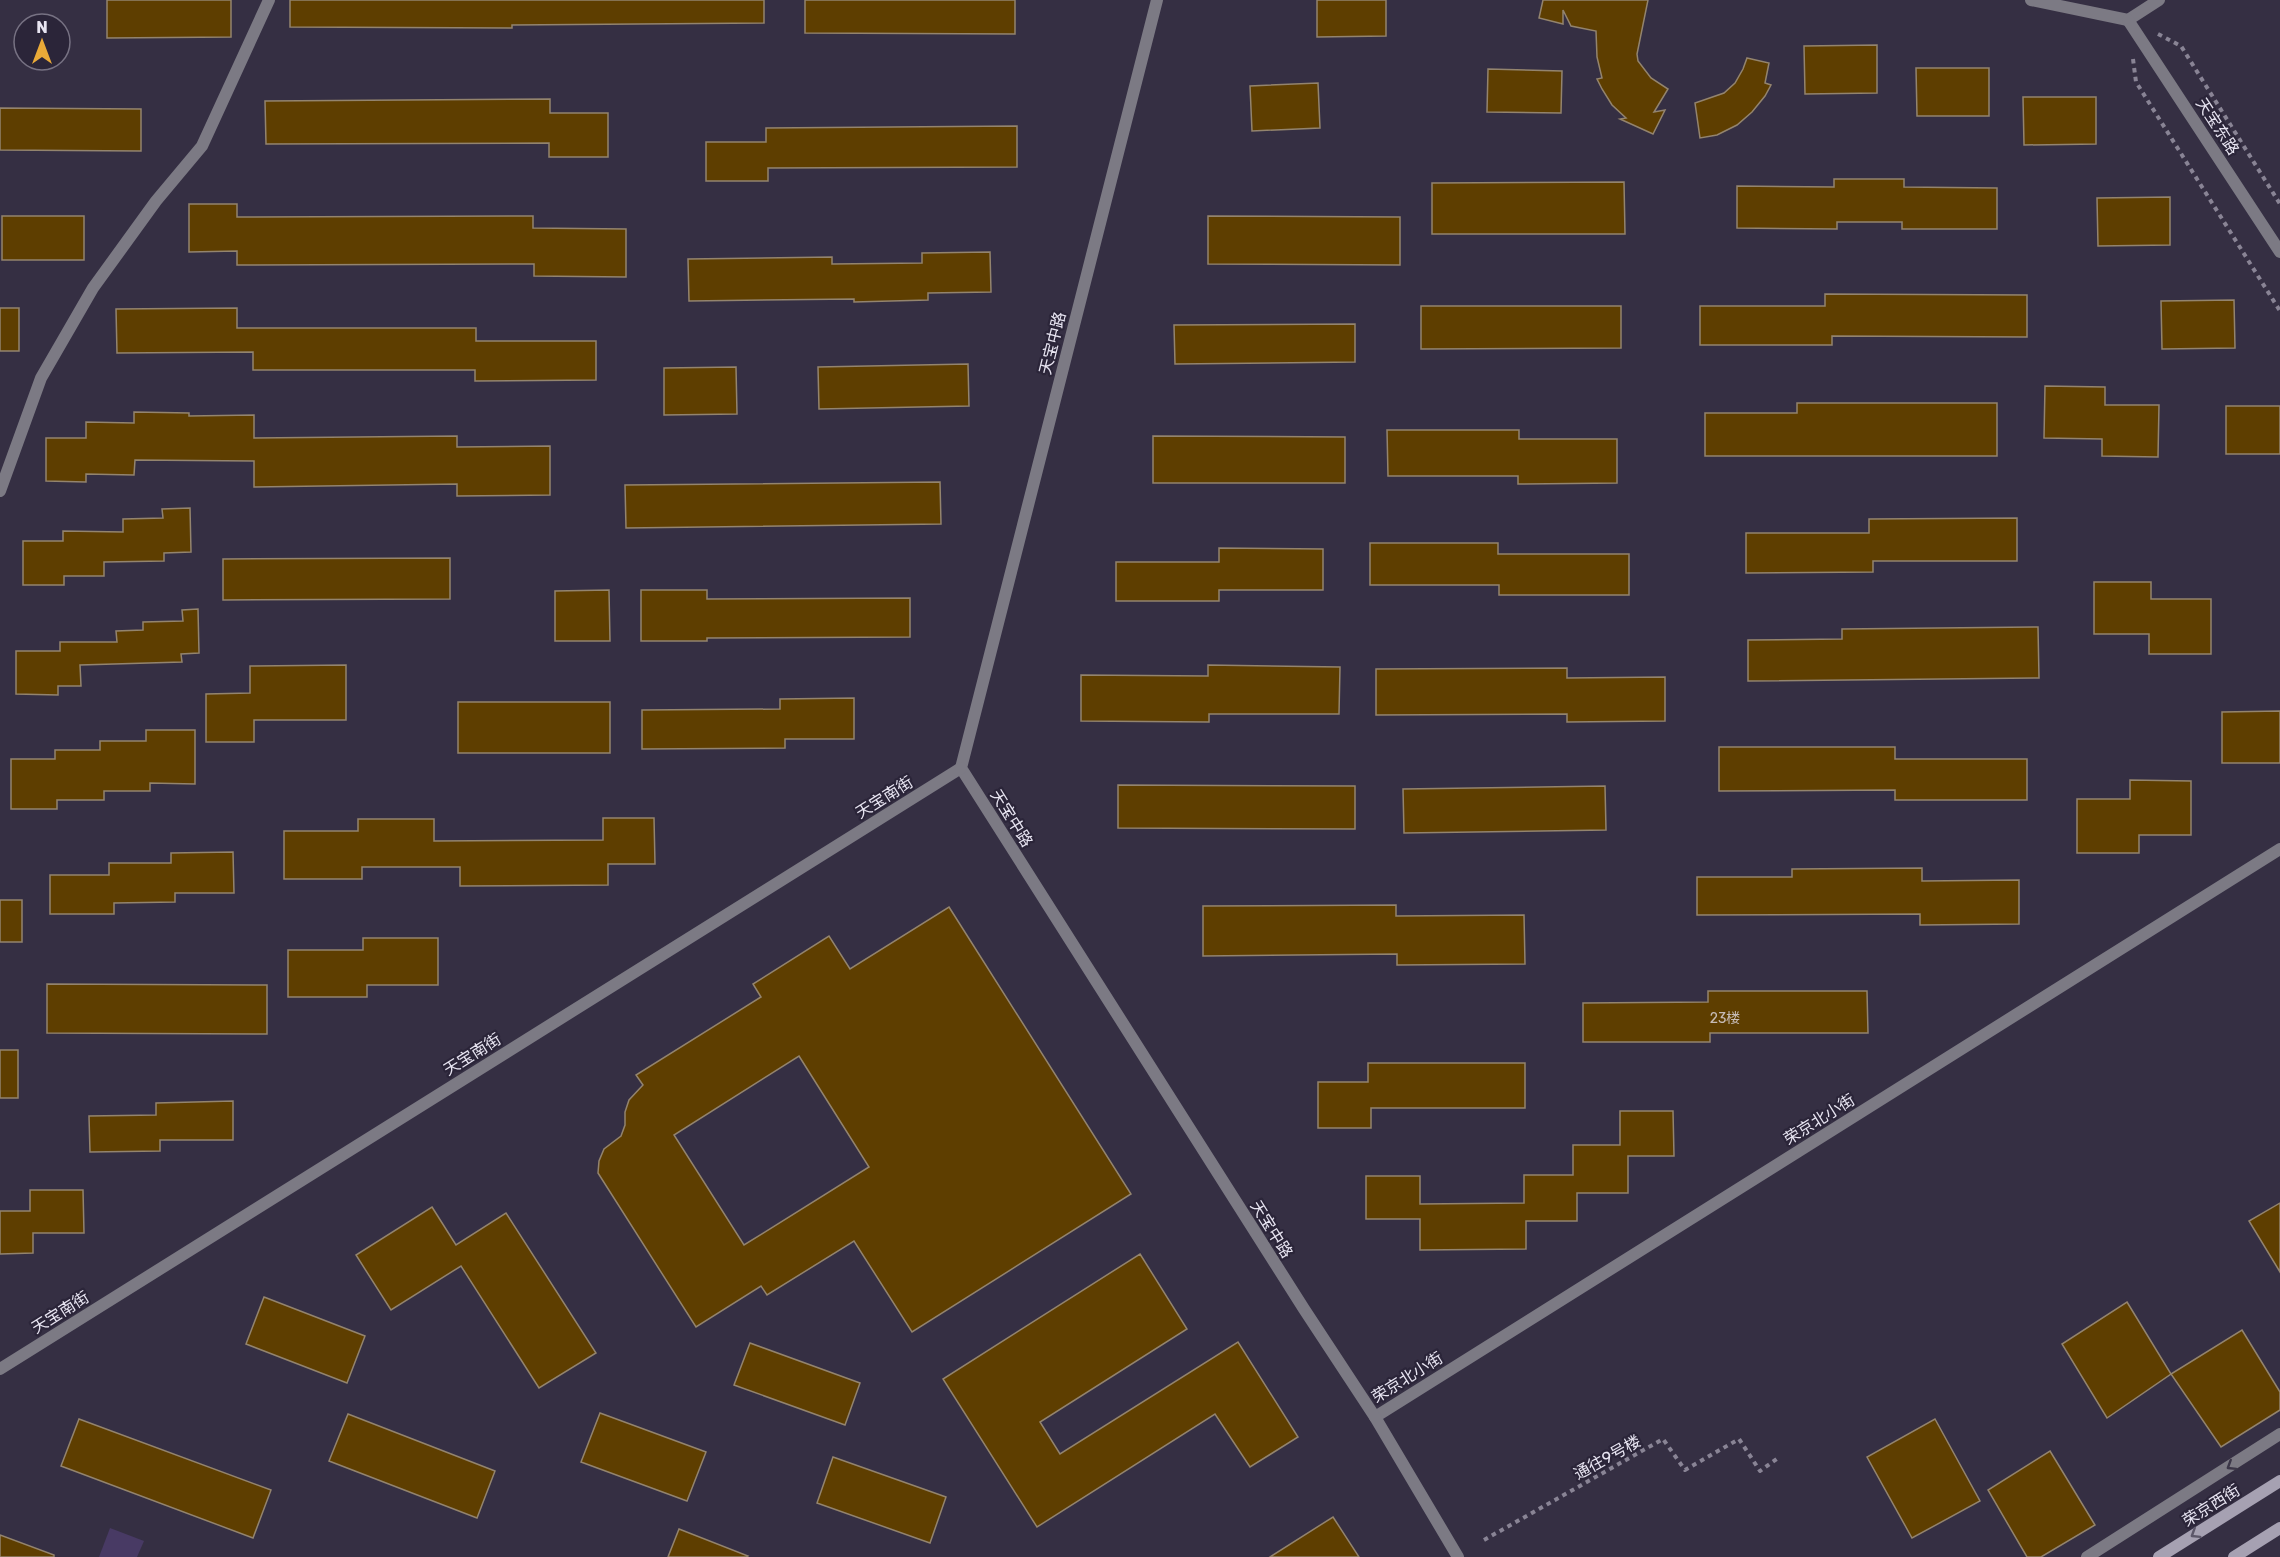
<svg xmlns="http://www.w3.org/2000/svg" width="2280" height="1557" font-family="Rubik,'Noto Sans SC',sans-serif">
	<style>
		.green { fill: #483a64 }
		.building { fill: #5e3e00; stroke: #93846e; stroke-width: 1.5; fill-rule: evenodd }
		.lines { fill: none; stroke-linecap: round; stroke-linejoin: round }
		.path { stroke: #898495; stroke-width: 4; stroke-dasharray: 4.5 4.5; stroke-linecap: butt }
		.service { stroke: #7c7a84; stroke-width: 12 }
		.minor { stroke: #7c7a84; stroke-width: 12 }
		.tertiary { stroke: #7c7a84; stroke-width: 12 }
		.secondary { stroke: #a6a1b2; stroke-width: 12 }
		.oneway { stroke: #3b3648 }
		.oneway2 { stroke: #5c5769 }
		.labels { text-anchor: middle; stroke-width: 4.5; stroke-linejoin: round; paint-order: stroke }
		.number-label { font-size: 14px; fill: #c6bbb6 }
		.street-label { font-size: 16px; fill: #e8e5f2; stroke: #2b2539 }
	</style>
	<rect width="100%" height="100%" fill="#352f43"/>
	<!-- green -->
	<path class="green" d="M110 1528 144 1541 137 1557H99Z"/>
	<!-- building -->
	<g class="building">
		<path d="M107 0H231V37L107 38Z"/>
		<path d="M290 0H764V23L512 25V28L290 27Z"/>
		<path d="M805 0H1015V34L805 33Z"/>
		<path d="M1317 0H1386V36L1317 37Z"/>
		<path d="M1543 0H1648L1637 54 1638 61 1651 78 1668 89 1654 112 1665 110 1653 134 1620 119 1626 118 1612 105 1602 89 1597 79 1602 78 1597 57 1596 31 1571 26 1563 10V24L1539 18Z"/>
		<path d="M1877 45V93L1805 94 1804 46Z"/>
		<path d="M1747 58 1769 63 1765 83 1771 85 1765 96 1752 112 1737 125 1717 135 1700 138 1695 103 1724 93 1735 83 1743 69Z"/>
		<path d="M1916 68H1989V116H1917Z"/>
		<path d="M1488 69 1562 71 1561 113 1487 112Z"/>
		<path d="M1318 83 1320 128 1252 131 1250 86Z"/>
		<path d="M2023 97H2096V144L2024 145Z"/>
		<path d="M550 99V113H608V157H549V143L266 144 265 101Z"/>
		<path d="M0 108 141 109V151L0 150Z"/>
		<path d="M1017 126V167L768 168V181H706V142H766V128Z"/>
		<path d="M1834 179H1904V187L1997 188V229H1902V222H1837V229L1737 228V186L1834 187Z"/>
		<path d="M1624 182 1625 234H1432V183Z"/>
		<path d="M2170 197V245L2098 246 2097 198Z"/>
		<path d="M189 204H237V217L533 216V228L626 229V277L534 276V264L237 265V251L189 252Z"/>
		<rect x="2" y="216" width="82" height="44"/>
		<path d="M1208 216 1400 217V265L1208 264Z"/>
		<path d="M990 252 991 292 928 293V300L854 302V299L689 301 688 259 832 257V264L922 263V253Z"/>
		<path d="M1825 294 2027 295V337L1832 336V345H1700V306H1825Z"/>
		<path d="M2234 300 2235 348 2162 349 2161 301Z"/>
		<path d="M1421 306H1621V348L1421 349Z"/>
		<rect x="0" y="308" width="19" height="43"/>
		<path d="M237 308V328H476V341H596V380L475 381V370H253V352L117 353 116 309Z"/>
		<path d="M1355 324V362L1175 364 1174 325Z"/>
		<path d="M968 364 969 406 819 409 818 367Z"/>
		<path d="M736 367 737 414 664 415V368Z"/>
		<path d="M2045 386 2105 387V405H2159L2158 457 2102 456V439L2044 438Z"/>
		<path d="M1797 403H1997V456H1705V413H1797Z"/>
		<rect x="2226" y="406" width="54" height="48"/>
		<path d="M134 412 189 413V416L254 415V438L457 436V447L550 446V495L457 496V484L254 487V461L135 460 134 475 86 474V482L46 481V438H86V422L134 423Z"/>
		<path d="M1387 430H1519V439H1617V483L1518 484V476H1388Z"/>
		<path d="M1153 436 1345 437V483H1153Z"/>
		<path d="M940 482 941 524 626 528 625 485Z"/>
		<path d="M190 508 191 552 164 553V561L104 562V576H64V585H23V541H63V531L123 532V519L163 518 162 509Z"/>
		<path d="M2017 518V561H1873V572L1746 573V533H1869V519Z"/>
		<path d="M1370 543H1498V554H1629V595H1499V585H1370Z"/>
		<path d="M1219 548 1323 549V590H1219V601H1116V562H1219Z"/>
		<path d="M450 558V599L223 600V559Z"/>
		<path d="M2094 582H2151V599H2211V654H2149V634H2094Z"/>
		<path d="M609 590 610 641H555V591Z"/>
		<path d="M641 590H707V599L910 598V637L707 638V641H641Z"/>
		<path d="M198 609 199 653 181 654 182 662 80 665 81 686H58V695L16 694V651H60V642H117L116 631 143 630V622L183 621 182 610Z"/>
		<path d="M2038 627 2039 678 1748 681V640L1842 639V629Z"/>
		<path d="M346 665V720H254V742H206V694L250 693V666Z"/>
		<path d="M1208 665 1340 667 1339 714H1209V722L1081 721V675L1208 676Z"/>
		<path d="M1567 668V678L1665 677V721L1567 722V714L1376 715V669Z"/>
		<path d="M854 698V739H785V748L642 749V710L780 709V699Z"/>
		<rect x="458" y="702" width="152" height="51"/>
		<path d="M2280 711V763H2222V712Z"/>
		<path d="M146 730H195V784L150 783V791H104V800H57V809H11V759H55V750H100V741H146Z"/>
		<path d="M1719 747H1895V759H2027V800H1895V790L1719 791Z"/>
		<path d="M2130 780 2191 781V835H2139V853H2077V799H2130Z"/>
		<path d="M1118 785 1355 786V829L1118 828Z"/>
		<path d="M1605 786 1606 830 1404 833 1403 789Z"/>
		<path d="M603 818H654L655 864H608V885L460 886V867H362V879H284V831H358V819H434V841L603 840Z"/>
		<path d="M233 852 234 893H175V902L114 903V914H50V875H109V863H171V853Z"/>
		<path d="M1922 868V881L2019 880V924L1920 925V914L1697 915V877H1792V869Z"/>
		<rect x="0" y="900" width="22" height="42"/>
		<path d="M1396 905V916L1524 915 1525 964 1397 965V954L1203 956V906Z"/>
		<path d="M949 907 1131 1194 912 1332 854 1241 767 1295 761 1286 696 1327 598 1173 599 1161 604 1149 621 1136 625 1125V1112L629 1100 643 1085 636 1075 761 997 753 984 829 936 850 969ZM799 1056 869 1167 744 1245 674 1135Z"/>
		<path d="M363 938H438V985H367V997H288V950H363Z"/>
		<path d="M47 984 267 985V1034L47 1033Z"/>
		<path d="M1708 991H1867L1868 1033H1710V1042H1583V1003L1708 1002Z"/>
		<rect x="0" y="1050" width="18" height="48"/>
		<path d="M1368 1063H1525V1108H1371V1128H1318V1082H1368Z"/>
		<path d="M233 1101V1140H160V1151L90 1152 89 1116 156 1115V1103Z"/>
		<path d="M1620 1111H1673L1674 1156H1628V1193H1577V1221H1526V1249L1420 1250V1219H1366V1176H1420V1204L1524 1203V1175H1573V1145H1620Z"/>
		<path d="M30 1190H83L84 1233H33V1253L0 1254V1211H30Z"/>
		<path d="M2280 1203V1272L2249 1221Z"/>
		<path d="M432 1207 456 1245 506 1213 596 1353 539 1388 461 1266 391 1310 356 1255Z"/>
		<path d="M1140 1254 1187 1329 1040 1422 1060 1454 1238 1342 1298 1437 1250 1467 1215 1414 1037 1527 943 1379Z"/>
		<path d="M264 1297 365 1336 347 1383 246 1344Z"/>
		<path d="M2127 1302 2171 1374 2107 1418 2062 1344Z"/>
		<path d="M2242 1330 2280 1392V1410L2221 1447 2171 1374Z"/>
		<path d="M750 1343 860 1383 845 1425 734 1385Z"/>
		<path d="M600 1413 706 1452 687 1501 581 1462Z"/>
		<path d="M348 1414 495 1471 477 1518 329 1461Z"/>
		<path d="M79 1419 271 1490 253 1538 61 1466Z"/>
		<path d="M1935 1419 1980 1501 1912 1538 1867 1457Z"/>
		<path d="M2050 1451 2095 1525 2041 1557H2027L1988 1490Z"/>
		<path d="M833 1457 946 1497 930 1543 817 1503Z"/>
		<path d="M1333 1517 1359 1557H1270Z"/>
		<path d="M679 1529 748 1556 747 1557H668Z"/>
		<path d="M0 1535 54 1555V1557H0Z"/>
	</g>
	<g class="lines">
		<!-- path -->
		<g class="path">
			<path d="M2158 34 2181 46 2280 204"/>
			<path d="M2133 59 2136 82 2280 311"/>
			<path d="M1484 1540 1663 1439 1685 1470 1739 1439 1760 1471 1778 1458"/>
		</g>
		<!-- service -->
		<path class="service" d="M0 491 41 378 93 288 156 201 202 146 269 0"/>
		<!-- minor -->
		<g class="minor">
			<path d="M1375 1417 2280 849"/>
			<path d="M2087 1557 2280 1434"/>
		</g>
		<!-- tertiary -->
		<g class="tertiary">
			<path d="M1157 0 961 768 1304 1309 1375 1417 1458 1557"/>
			<path d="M2031 0 2128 20 2159 0"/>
			<path d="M2128 20 2280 252"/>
			<path d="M0 1369 961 768"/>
		</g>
		<!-- secondary -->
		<g class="secondary">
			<path d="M2159 1557 2280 1481"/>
			<path d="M2234 1557 2280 1528"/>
		</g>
	</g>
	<!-- one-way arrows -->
	<defs><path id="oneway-chevron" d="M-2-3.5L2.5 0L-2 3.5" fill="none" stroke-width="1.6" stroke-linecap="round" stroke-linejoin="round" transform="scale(1.5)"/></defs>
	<use class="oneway" href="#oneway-chevron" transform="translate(2231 1466) rotate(148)"/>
	<use class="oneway2" href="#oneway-chevron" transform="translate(2195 1534) rotate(148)"/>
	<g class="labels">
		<!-- number labels -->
		<g class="number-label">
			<text x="1725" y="1023">23楼</text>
		</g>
		<!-- street labels -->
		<g class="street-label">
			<text transform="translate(2218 126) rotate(57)" y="6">天宝东路</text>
			<text transform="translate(1052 343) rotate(-76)" y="6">天宝中路</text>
			<text transform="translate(884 797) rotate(-32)" y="6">天宝南街</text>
			<text transform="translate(1012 818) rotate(58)" y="6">天宝中路</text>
			<text transform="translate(472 1054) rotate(-32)" y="6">天宝南街</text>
			<text transform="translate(1819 1119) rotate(-32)" y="6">荣京北小街</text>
			<text transform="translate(1272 1229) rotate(58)" y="6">天宝中路</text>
			<text transform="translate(60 1312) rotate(-32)" y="6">天宝南街</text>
			<text transform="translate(1407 1377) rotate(-32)" y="6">荣京北小街</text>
			<text transform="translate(1607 1457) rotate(-29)" y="6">通往9号楼</text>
			<text transform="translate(2211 1505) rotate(-32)" y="6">荣京西街</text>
		</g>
	</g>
	<!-- north arrow -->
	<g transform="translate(42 42)"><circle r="28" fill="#2b2539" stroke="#777283" stroke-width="1.5"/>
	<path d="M0-4.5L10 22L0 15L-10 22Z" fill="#eaaa38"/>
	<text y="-9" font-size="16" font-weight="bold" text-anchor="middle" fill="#e8e5f2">N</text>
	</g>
</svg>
